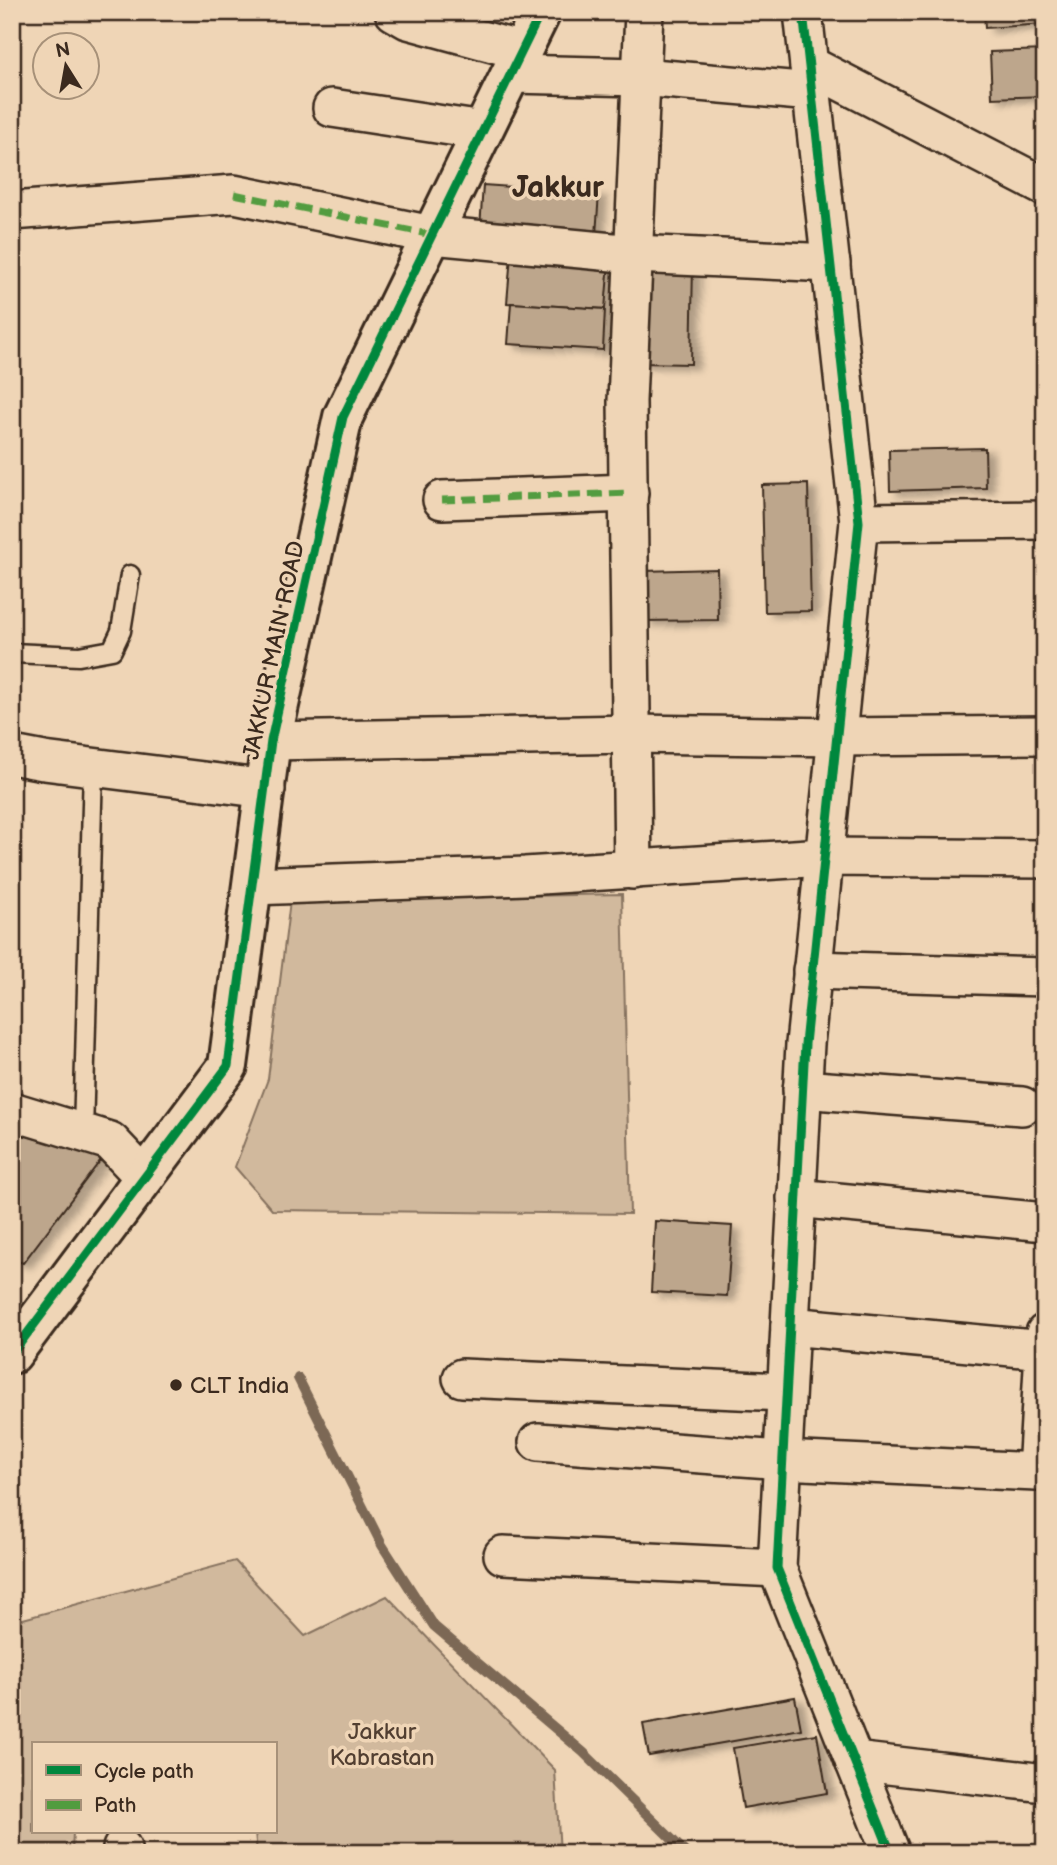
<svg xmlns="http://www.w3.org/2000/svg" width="1057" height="1865" font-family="'Balsamiq Sans',sans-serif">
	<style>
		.green { fill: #d1b99d; stroke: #86725e; stroke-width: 2 }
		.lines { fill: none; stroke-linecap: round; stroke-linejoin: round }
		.stream { stroke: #7c6855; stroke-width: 10 }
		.building { fill: #bda68c; stroke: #3b2a1e; stroke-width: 2; filter: url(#shadow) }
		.service-casing { stroke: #3b2a1e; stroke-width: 23 }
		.minor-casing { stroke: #3b2a1e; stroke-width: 42 }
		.tertiary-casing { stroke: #3b2a1e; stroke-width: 44 }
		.service { stroke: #efd5b6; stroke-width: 18 }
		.minor { stroke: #efd5b6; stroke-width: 37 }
		.tertiary { stroke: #efd5b6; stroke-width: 38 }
		.quiet { stroke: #529c3f; stroke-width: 7; stroke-dasharray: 14 7; stroke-linecap: butt }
		.cycleway-casing { stroke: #efd5b6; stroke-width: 13 }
		.cycleway { stroke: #00873e; stroke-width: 9 }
		.poi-dot { fill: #3b2a1e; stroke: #efd5b6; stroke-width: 2.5 }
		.labels { text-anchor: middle; stroke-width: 7; stroke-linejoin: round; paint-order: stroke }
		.street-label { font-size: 23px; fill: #3b2a1e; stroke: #efd5b6 }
		.poi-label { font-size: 23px; fill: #3b2a1e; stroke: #efd5b6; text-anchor: start }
		.park-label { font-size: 23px; fill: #523f31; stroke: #efd5b6 }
		.district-label { font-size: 30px; font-weight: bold; fill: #3b2a1e; stroke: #efd5b6 }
	</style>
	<defs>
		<filter id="shadow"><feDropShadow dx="8" dy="4.5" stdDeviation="3.5" flood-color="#0004"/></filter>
	</defs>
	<rect width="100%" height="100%" fill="#efd5b6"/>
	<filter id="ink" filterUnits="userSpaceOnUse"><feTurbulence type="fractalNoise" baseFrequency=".0143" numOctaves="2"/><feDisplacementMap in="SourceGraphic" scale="14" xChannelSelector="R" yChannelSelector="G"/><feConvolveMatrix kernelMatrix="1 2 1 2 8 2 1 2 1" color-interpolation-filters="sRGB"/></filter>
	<g filter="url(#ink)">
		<!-- green -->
		<g class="green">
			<path d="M622 894 630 1214 272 1210 235 1167 268 1079 290 901Z"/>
			<path d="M235 1561 305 1636 387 1596 555 1770 560 1853H257L255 1832H275V1744H33V1832H73L72 1853H12V1622Z"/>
		</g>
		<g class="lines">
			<!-- stream -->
			<path class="stream" d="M298 1378 382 1545 434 1626 583 1752 686 1853"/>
		</g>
		<!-- building -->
		<g class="building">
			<path d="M984 12H1045V24L985 28Z"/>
			<path d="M1045 50V96L992 98 990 52Z"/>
			<path d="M483 185 599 193 596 235 480 228Z"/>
			<path d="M511 255 609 262 605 309 507 303Z"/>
			<path d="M641 266H693L691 364 640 363Z"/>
			<path d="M511 303 605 309 603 350 508 344Z"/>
			<path d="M985 448 986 488 890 491 889 450Z"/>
			<path d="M808 484 811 611 765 612 762 485Z"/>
			<path d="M717 569 718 620 644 621 643 571Z"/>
			<path d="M12 1132 103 1157 23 1263 12 1259Z"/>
			<path d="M655 1221 732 1226 727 1296 651 1292Z"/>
			<path d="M795 1697 801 1729 649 1756 643 1724Z"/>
			<path d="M817 1734 827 1793 743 1808 733 1748Z"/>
		</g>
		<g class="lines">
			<!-- service casing -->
			<g class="service-casing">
				<g id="service">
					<path d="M12 653 79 656 112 650 121 631 130 575"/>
					<path d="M83 1133 93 768"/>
				</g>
			</g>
			<!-- minor casing -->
			<g class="minor-casing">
				<g id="minor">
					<path d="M394 12 408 20 522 51"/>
					<path d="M803 12 859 522 805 1044 777 1568 891 1853"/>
					<path d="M809 65 1045 187"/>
					<path d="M511 74 641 77 812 92"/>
					<path d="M332 108 483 131"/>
					<path d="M12 211 234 194 432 235 634 254 831 263"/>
					<path d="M442 500 629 493"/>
					<path d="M859 522 1045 520"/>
					<path d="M271 741 632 734 837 737 1045 735"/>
					<path d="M12 755 44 761 266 789"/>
					<path d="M633 870 627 401 644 12"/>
					<path d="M252 886 525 876 824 857 1045 859"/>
					<path d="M812 970 1045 977"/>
					<path d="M802 1089 1022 1106"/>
					<path d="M12 1111 110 1141 144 1177"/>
					<path d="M796 1198 1045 1222"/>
					<path d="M790 1326 1044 1350"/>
					<path d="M462 1378 786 1392"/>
					<path d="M538 1442 782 1460 1037 1472 1045 1333"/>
					<path d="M503 1555 777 1568"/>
					<path d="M854 1761 1045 1783"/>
					<path d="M122 1853V1848"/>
				</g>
			</g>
			<!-- tertiary casing -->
			<g class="tertiary-casing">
				<path id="tertiary" d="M12 1354 228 1066 271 741 343 417 541 12"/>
			</g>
			<!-- service -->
			<use href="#service" class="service"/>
			<!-- minor -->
			<use href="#minor" class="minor"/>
			<!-- tertiary -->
			<use href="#tertiary" class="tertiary"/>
			<!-- quiet -->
			<g class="quiet">
				<path d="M234 194 432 235"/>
				<path d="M442 500 629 493"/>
			</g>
			<!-- cycleway casing -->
			<g class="cycleway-casing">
				<g id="cycleway">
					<path d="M803 12 859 522 805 1044 777 1568 891 1853"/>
					<path d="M12 1354 228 1066 271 741 343 417 541 12"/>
				</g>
			</g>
			<!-- cycleway -->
			<use href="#cycleway" class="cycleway"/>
		</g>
	</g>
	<!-- markers -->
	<circle class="poi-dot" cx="176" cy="1385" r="7"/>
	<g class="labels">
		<!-- street labels -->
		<g class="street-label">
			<text transform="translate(273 650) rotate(-78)" y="8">JAKKUR MAIN ROAD</text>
		</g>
		<!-- poi labels -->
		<g class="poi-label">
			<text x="190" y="1393">CLT India</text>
		</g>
		<!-- park labels -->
		<g class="park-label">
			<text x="382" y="1739">Jakkur<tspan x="382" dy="26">Kabrastan</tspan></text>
		</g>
		<!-- district labels -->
		<g class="district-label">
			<text x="558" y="197">Jakkur</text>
		</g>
	</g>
	<!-- margin -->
	<rect width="1057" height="1865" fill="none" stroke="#efd5b6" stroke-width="42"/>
	<rect x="21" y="21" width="1015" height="1823" fill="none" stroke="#3b2a1e" stroke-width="2.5" filter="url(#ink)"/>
	<!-- legend -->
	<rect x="32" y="1742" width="245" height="91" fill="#efd5b6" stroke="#a79179" stroke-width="2"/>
	<rect x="46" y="1765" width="35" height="10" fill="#00873e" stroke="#a79179" stroke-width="2"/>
	<text x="94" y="1778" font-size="21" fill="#3b2a1e">Cycle path</text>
	<rect x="46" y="1800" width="35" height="10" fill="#529c3f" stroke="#a79179" stroke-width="2"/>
	<text x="94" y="1812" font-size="21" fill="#3b2a1e">Path</text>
	<!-- north arrow -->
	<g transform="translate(66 66) rotate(349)"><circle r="33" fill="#efd5b6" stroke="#a79179" stroke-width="2"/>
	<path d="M0-5L12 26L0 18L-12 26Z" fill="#3b2a1e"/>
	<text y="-10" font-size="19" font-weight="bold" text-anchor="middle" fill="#3b2a1e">N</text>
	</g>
</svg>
